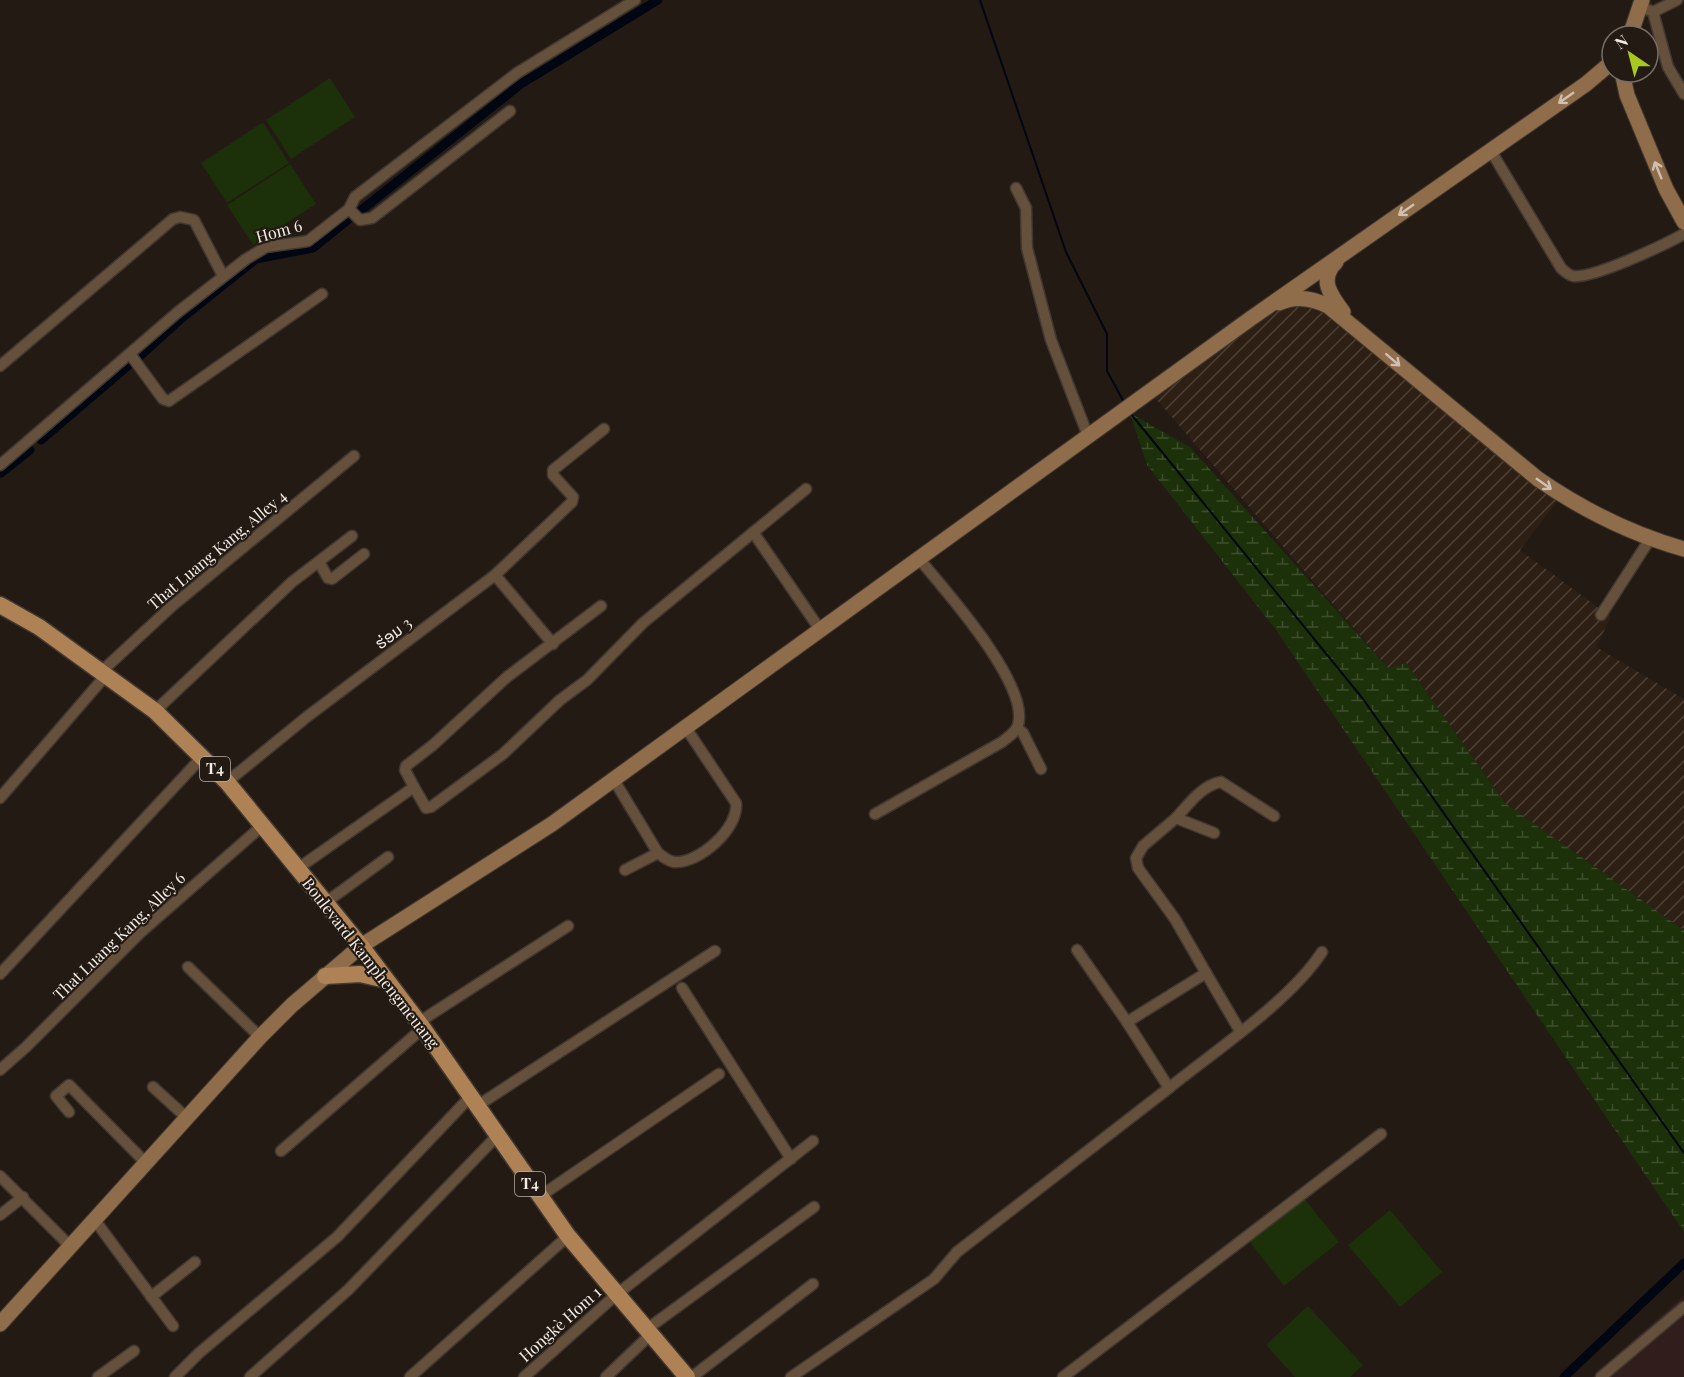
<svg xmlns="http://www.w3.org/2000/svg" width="1684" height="1377" font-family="'Playfair Display','Noto Sans Lao',serif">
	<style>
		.commercial { fill: #301d1c }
		.industrial { fill: url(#industrial-furrows) }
		.wetland { fill: url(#wetland-marsh) }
		.green { fill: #1c3009 }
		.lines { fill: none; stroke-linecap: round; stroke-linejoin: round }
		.stream { stroke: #000612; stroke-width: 2 }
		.canal { stroke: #000612; stroke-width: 9 }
		.street-casing { stroke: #403831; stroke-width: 13 }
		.secondary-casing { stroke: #403831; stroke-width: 17 }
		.primary-casing { stroke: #403831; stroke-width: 19 }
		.street { stroke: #65503b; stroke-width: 10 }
		.secondary { stroke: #8f6c4a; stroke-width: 15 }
		.primary { stroke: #af8256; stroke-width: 16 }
		.oneway { stroke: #d0c0b1 }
		.labels { text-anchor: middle; stroke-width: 4.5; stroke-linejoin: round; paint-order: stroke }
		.shield { fill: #231a13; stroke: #b5aea8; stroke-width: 1.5 }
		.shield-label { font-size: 15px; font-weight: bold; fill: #f3ede8 }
		.street-label { font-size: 16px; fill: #f3ede8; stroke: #231a13 }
	</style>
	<defs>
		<pattern id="industrial-furrows" width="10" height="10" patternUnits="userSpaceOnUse" patternTransform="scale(1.5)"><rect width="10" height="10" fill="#2d1f14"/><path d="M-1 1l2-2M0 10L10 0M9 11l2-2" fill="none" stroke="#4c4036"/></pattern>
		<pattern id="wetland-marsh" width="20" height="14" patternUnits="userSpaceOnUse" patternTransform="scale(1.5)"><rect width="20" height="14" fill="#1c3009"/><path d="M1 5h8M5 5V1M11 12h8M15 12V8" fill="none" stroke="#3d4e2d"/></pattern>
	</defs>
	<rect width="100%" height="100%" fill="#231a13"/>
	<!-- commercial -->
	<path class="commercial" d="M1684 1295V1377H1592Z"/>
	<!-- industrial -->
	<path class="industrial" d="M1307 298 1564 492 1520 550 1611 617 1596 647 1684 699V930L1505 803 1406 663 1388 668 1150 392 1250 319Z"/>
	<!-- wetland -->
	<path class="wetland" d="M1130 413 1190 447 1388 668 1406 663 1505 803 1684 930V1232L1276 630 1147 465Z"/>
	<!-- green -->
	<g class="green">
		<path d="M330 78 355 117 291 159 266 120Z"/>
		<path d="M263 122 289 163 227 203 201 163Z"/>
		<path d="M290 164 316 204 253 245 227 205Z"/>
		<path d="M1304 1198 1339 1242 1284 1286 1249 1241Z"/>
		<path d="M1390 1210 1442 1272 1400 1307 1348 1245Z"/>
		<path d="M1308 1306 1363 1365 1350 1377H1295L1266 1345Z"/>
	</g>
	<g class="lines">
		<!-- stream -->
		<g class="stream">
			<path d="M980 0 1066 252 1107 334V371L1125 404"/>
			<path d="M1131 414 1363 699 1684 1153"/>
		</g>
		<!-- canal -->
		<g class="canal">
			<path d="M360 211 521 84 658 0"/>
			<path d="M139 357 182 318 256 259 313 248 349 219"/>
			<path d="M41 440 131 363"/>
			<path d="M1 473 30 450"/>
			<path d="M1564 1377 1684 1263"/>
		</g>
		<!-- street casing -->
		<g class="street-casing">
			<g id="street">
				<path d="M1640 6 1653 12 1668 67 1684 94"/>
				<path d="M1653 12 1677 0"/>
				<path d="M1491 151 1561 268C1564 271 1568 275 1573 276 1593 279 1664 245 1684 234"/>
				<path d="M1016 188 1026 208 1027 248 1051 340 1088 436"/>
				<path d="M349 209 360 220 372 218 510 111"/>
				<path d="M130 354 163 399 169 401 322 294"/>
				<path d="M0 366 173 219 180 217 194 220 223 276"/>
				<path d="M0 465 178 312 246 259 266 247 308 241 349 209 355 197 517 73 635 0"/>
				<path d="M753 532 821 631"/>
				<path d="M319 562 328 578 332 579 364 554"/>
				<path d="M495 575 553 644"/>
				<path d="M1601 615 1650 539"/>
				<path d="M102 671 171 607 354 456"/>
				<path d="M155 711 292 582 352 536"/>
				<path d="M1017 728 1023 733 1041 769"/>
				<path d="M614 780 658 853C663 857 668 861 674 862 699 864 739 828 736 803L686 728"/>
				<path d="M227 782 308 716 495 575 572 502 573 497 553 475V470L604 429"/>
				<path d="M414 787 405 770 406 766 433 745 507 677 601 606"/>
				<path d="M0 798 107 674"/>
				<path d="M875 814 1002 742C1008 737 1016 732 1018 725 1030 685 946 591 920 560"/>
				<path d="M1176 818C1188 805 1202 785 1221 782L1274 816"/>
				<path d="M297 869 414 787 426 808 431 807 503 754 560 700 587 680 643 623 806 489"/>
				<path d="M625 870 658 853"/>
				<path d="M325 903 388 857"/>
				<path d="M1077 950 1127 1022"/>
				<path d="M188 967 260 1037"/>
				<path d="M1206 973 1240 1031"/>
				<path d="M0 974 203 756"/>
				<path d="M682 988 791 1159"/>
				<path d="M419 1022 568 926"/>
				<path d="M0 1070 26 1047 141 932 262 826"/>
				<path d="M153 1087 187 1118"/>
				<path d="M1169 1088C1216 1050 1290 1001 1322 952"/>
				<path d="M477 1106 715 951"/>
				<path d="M69 1112 56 1096 69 1085 145 1162"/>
				<path d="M281 1151 423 1028"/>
				<path d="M0 1176 70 1246"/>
				<path d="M539 1197 719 1074"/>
				<path d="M0 1215 23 1197"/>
				<path d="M94 1219 173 1326"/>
				<path d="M151 1297 195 1262"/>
				<path d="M647 1329 814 1207"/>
				<path d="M98 1377 134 1351"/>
				<path d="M175 1377 199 1353 337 1237 471 1096"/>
				<path d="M250 1377 348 1290 497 1136"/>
				<path d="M410 1377 568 1236"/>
				<path d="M524 1377 617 1294 813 1141"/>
				<path d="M606 1377 651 1334"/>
				<path d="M692 1377 813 1284"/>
				<path d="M791 1377 934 1279 957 1252 1169 1088 1127 1022 1206 973 1175 919 1138 868 1136 858 1143 846 1176 818 1214 833"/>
				<path d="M1063 1377 1381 1134"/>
				<path d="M1601 1377 1684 1307"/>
			</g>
		</g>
		<!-- secondary casing -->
		<g class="secondary-casing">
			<g id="secondary">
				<path d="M1630 36 1642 0"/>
				<path d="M1622 72 1627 95 1666 189 1684 222"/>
				<path d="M1336 262C1318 279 1331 296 1343 312"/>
				<path d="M1279 303C1296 295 1312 298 1328 306L1538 479C1583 510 1631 534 1684 549"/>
				<path d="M0 1324 260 1037 292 1005 361 946 552 824 1250 319 1586 84 1612 62"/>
			</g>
		</g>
		<!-- primary casing -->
		<g class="primary-casing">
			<g id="primary">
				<path d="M0 605 39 627 155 711 227 782 361 946 423 1028 568 1236 687 1377"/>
				<path d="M325 976 360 974 386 980"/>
			</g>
		</g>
		<!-- street -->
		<use href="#street" class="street"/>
		<!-- secondary -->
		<use href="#secondary" class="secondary"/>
		<!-- primary -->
		<use href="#primary" class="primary"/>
	</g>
	<!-- one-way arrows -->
	<defs><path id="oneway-shaft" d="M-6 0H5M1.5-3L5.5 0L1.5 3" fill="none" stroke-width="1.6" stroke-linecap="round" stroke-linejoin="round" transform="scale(1.5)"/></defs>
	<g class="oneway">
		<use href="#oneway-shaft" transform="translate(1566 98) rotate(145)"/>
		<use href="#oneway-shaft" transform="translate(1658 170) rotate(-112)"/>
		<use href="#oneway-shaft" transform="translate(1406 210) rotate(145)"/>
		<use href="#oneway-shaft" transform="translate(1393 360) rotate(41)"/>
		<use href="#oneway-shaft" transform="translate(1544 484) rotate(35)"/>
	</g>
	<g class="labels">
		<!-- shield labels -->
		<g class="shield">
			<rect x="200" y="757" width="30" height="24" rx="4.5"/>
			<rect x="515" y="1172" width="30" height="24" rx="4.5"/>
		</g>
		<g class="shield-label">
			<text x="215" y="774">T4</text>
			<text x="530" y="1189">T4</text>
		</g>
		<!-- street labels -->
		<g class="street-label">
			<text transform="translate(279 231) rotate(-15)" y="6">Hom 6</text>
			<text transform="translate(217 550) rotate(-40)" y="6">That Luang Kang, Alley 4</text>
			<text transform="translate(393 633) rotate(-37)" y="6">ຮ່ອມ 3</text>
			<text transform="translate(119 936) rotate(-44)" y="6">That Luang Kang, Alley 6</text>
			<text transform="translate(371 963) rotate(52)" y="6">Boulevard Kamphengmeuang</text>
			<text transform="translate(560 1324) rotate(-42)" y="6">Hongkè Hom 1</text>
		</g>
	</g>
	<!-- north arrow -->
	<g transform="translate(1630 54) rotate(325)"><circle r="28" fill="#231a13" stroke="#766e68" stroke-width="1.5"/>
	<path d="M0-4.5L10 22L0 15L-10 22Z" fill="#a7c81f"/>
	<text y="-9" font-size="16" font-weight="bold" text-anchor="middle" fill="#f3ede8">N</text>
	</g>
</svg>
